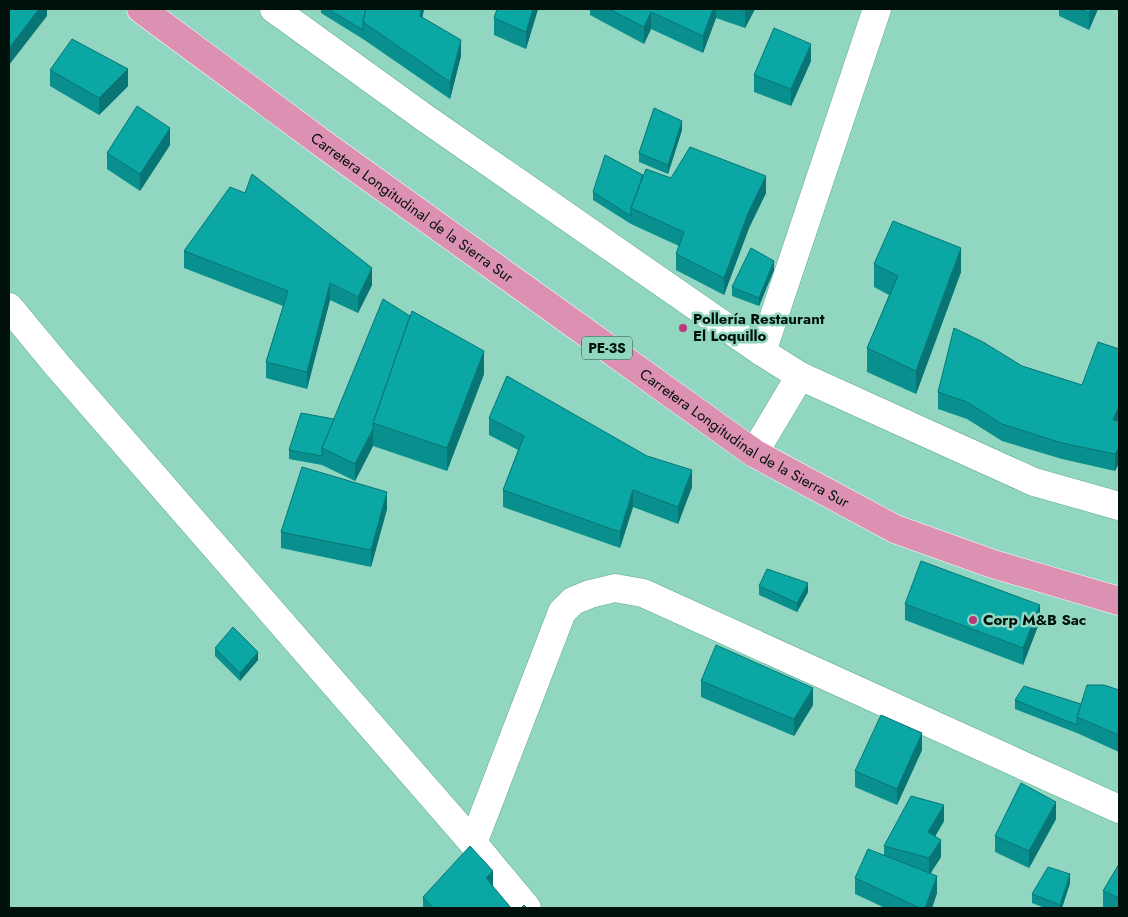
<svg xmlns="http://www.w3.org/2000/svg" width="1128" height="917" font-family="Jost,sans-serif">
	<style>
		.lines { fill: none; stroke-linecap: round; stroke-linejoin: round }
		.minor-casing { stroke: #64aa95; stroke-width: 29 }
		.trunk-casing { stroke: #fff; stroke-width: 29 }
		.minor { stroke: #fff; stroke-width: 28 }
		.trunk { stroke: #dc90b2; stroke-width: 28 }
		.wall { fill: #09908e }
		.shaded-wall { fill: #087574 }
		.building { fill: #0ba7a5; stroke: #087574 }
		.poi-dot { fill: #ba367a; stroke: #90d6c1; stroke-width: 2 }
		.labels { text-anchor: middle; stroke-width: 5; stroke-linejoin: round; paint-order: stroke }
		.shield { fill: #90d6c1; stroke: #2b4c42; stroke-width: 1 }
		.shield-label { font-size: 14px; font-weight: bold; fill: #00110b }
		.street-label { font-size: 15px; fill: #00110b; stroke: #90d6c1 }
		.poi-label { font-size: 15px; font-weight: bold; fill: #00110b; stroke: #90d6c1; text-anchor: start }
	</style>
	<rect width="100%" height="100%" fill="#90d6c1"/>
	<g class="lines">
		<!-- minor casing -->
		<g class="minor-casing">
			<g id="minor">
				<path d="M274 9 425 118 762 352"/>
				<path d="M9 307 57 365 473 843 527 908"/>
				<path d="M800 376 1034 482 1119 506"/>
				<path d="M754 453 800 376 762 352 877 9"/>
				<path d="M473 843 562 612 573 601 590 594 615 588 643 593 1119 809"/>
			</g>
		</g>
		<!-- trunk casing -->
		<g class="trunk-casing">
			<g id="trunk">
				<path id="s1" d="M141 9 330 149 754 453 895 529 993 564 1119 601"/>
			</g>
		</g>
		<!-- minor -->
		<use href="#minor" class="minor"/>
		<!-- trunk -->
		<use href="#trunk" class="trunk"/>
	</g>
	<!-- wall -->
	<g class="wall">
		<path d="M321 9H424L422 17 461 56 450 99 363 39 321 13Z"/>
		<path d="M497 9H538L526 49 494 35V18Z"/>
		<path d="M590 9H755L745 28 716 18 703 53 651 29 644 44 590 15Z"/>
		<path d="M1059 9H1098L1089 30 1059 16Z"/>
		<path d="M811 61 791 106 754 92V75Z"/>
		<path d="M50 70 128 86 99 115 50 86Z"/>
		<path d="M682 130 668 174 639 162V153Z"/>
		<path d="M170 145 140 191 107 169V153Z"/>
		<path d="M643 175 671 178 766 193 749 228 724 295 676 270V254L679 246 631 224 593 200V192Z"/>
		<path d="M184 251 372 285 358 313 330 300 307 389 266 378V362L283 306 184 268Z"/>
		<path d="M874 264 961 272 916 394 867 372V348L889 295 874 287Z"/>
		<path d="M774 270 759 306 732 296V287Z"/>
		<path d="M1119 349V463L1115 471 1062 459 1002 441 967 419 938 409V392L1022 366 1082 385Z"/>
		<path d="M484 374 447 471 373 446 355 481 322 465 289 459V450L334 419Z"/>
		<path d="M489 418 692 487 678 524 633 507 620 548 503 507V490L518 450 489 435Z"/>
		<path d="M387 509 371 567 281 548V532Z"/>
		<path d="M759 586 808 592 797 612 759 595Z"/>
		<path d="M905 604 1040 621 1023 665 905 620Z"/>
		<path d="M215 648 258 660 240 681 215 656Z"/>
		<path d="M701 681 813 705 794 736 701 697Z"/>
		<path d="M1119 690V752L1077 733 1015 709V700L1081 704Z"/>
		<path d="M922 750 897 805 855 787V771Z"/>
		<path d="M1056 819 1029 868 995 852V836Z"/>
		<path d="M944 821 935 836 941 857 931 873 937 893 932 908H885L855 894V878L884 855V846Z"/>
		<path d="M1119 864V908H1105L1103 907V891Z"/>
		<path d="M1070 883 1062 908H1045L1032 903V894Z"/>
		<path d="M493 887 511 908H423V897Z"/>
	</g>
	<!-- shaded-wall -->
	<g class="shaded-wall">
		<path d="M39 9H47V16L9 65V48Z"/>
		<path d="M421 9H424L420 32V16Z"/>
		<path d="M533 9H538L526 49V32Z"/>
		<path d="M713 9H716V18L703 53V36Z"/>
		<path d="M747 9H755L745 28V11Z"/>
		<path d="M1091 9H1098L1089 30V13Z"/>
		<path d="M651 12V29L644 44V27Z"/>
		<path d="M461 40V56L450 99V82Z"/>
		<path d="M811 44V61L791 106V89Z"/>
		<path d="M128 69V86L99 115V98Z"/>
		<path d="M682 121V130L668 174V165Z"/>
		<path d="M170 128V145L140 191V174Z"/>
		<path d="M766 176V193L749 228 724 295V278L749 211Z"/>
		<path d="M961 248V272L916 394V371Z"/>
		<path d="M774 261V270L759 306V298Z"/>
		<path d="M372 268V285L358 313V297Z"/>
		<path d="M330 283V300L307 389V372Z"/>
		<path d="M484 351V374L447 471V448Z"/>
		<path d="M1119 406V423L1113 420Z"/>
		<path d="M373 429V446L355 481V464Z"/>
		<path d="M1119 447V463L1115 471V454Z"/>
		<path d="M692 470V487L678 524V507Z"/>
		<path d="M633 490V507L620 548V532Z"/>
		<path d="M387 492V509L371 567V550Z"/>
		<path d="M808 583V592L797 612V603Z"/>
		<path d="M1040 605V621L1023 665V648Z"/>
		<path d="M258 652V660L240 681V673Z"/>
		<path d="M813 688V705L794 736V719Z"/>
		<path d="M922 733V750L897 805V789Z"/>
		<path d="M1056 802V819L1029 868V851Z"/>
		<path d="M944 805V821L928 849V832Z"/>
		<path d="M941 840V857L929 875V858Z"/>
		<path d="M493 871V887L486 878Z"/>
		<path d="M1070 874V883L1062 908H1060V905Z"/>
		<path d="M937 876V893L932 908H925Z"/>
	</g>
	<!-- building -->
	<g class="building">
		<path d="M9 9H39L9 48Z"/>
		<path d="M328 9H366L363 22V30Z"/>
		<path d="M366 9H421L420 16 461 40 450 82 363 22Z"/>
		<path d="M497 9H533L526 32 494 18Z"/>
		<path d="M609 9H713L703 36 651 12 644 27Z"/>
		<path d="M738 9H747L745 11Z"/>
		<path d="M1079 9H1091L1089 13Z"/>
		<path d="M774 28 811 44 791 89 754 75Z"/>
		<path d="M72 39 128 69 99 98 50 70Z"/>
		<path d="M137 106 170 128 140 174 107 153Z"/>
		<path d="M654 108 682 121 668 165 639 153Z"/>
		<path d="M690 147 766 176 749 211 724 278 676 254 684 232 631 208 646 169 671 178Z"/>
		<path d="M605 155 643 175 631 208V216L593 192Z"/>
		<path d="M252 174 372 268 358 297 330 283 307 372 266 362 288 291 184 251 230 187 245 193Z"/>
		<path d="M893 221 961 248 916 371 867 348 898 276 874 264Z"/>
		<path d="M751 248 774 261 759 298 732 287Z"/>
		<path d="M383 299 410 316 373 423V429L355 464 322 448Z"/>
		<path d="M412 311 484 351 447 448 373 423Z"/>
		<path d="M954 328 983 342 1022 366 1082 385 1098 342 1119 349V406L1113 420 1119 421V447L1115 454 1062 443 1002 424 967 402 938 392Z"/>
		<path d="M507 376 647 456 692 470 678 507 633 490 620 532 503 490 524 436 489 418Z"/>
		<path d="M301 413 334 419 322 448V456L289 450Z"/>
		<path d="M302 467 387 492 371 550 281 532Z"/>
		<path d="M921 561 1040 605 1023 648 905 604Z"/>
		<path d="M767 569 808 583 797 603 759 586Z"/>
		<path d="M233 627 258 652 240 673 215 648Z"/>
		<path d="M716 645 813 688 794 719 701 681Z"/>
		<path d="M1087 685H1104L1119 690V735L1077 717Z"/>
		<path d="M1024 686 1081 704 1077 717V725L1015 700Z"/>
		<path d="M881 715 922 733 897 789 855 771Z"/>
		<path d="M1021 783 1056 802 1029 851 995 836Z"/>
		<path d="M911 796 944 805 928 832 941 840 929 858 884 846Z"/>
		<path d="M470 846 493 871 486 878 511 908H433L423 897Z"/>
		<path d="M868 849 937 876 925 908H920L855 878Z"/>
		<path d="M1119 864V898L1103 891Z"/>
		<path d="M1048 867 1070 874 1060 905 1032 894Z"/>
		<path d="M524 905 527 908H521Z"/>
	</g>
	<!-- markers -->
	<g class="poi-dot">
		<circle cx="683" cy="328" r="5"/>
		<circle cx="973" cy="620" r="5"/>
	</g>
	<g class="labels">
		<!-- shield labels -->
		<rect class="shield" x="582" y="336.5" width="50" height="23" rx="4"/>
		<g class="shield-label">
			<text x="607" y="353">PE-3S</text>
		</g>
		<!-- street labels -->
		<g class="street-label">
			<text dy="5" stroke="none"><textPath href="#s1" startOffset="336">Carretera Longitudinal de la Sierra Sur</textPath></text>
			<text dy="5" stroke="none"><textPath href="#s1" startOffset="741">Carretera Longitudinal de la Sierra Sur</textPath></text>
		</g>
		<!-- poi labels -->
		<g class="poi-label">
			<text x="693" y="324">Pollería Restaurant<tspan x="693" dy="17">El Loquillo</tspan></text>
			<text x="983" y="625">Corp M&amp;B Sac</text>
		</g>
	</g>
	<!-- border -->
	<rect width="1128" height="917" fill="none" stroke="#00110b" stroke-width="20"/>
</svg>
